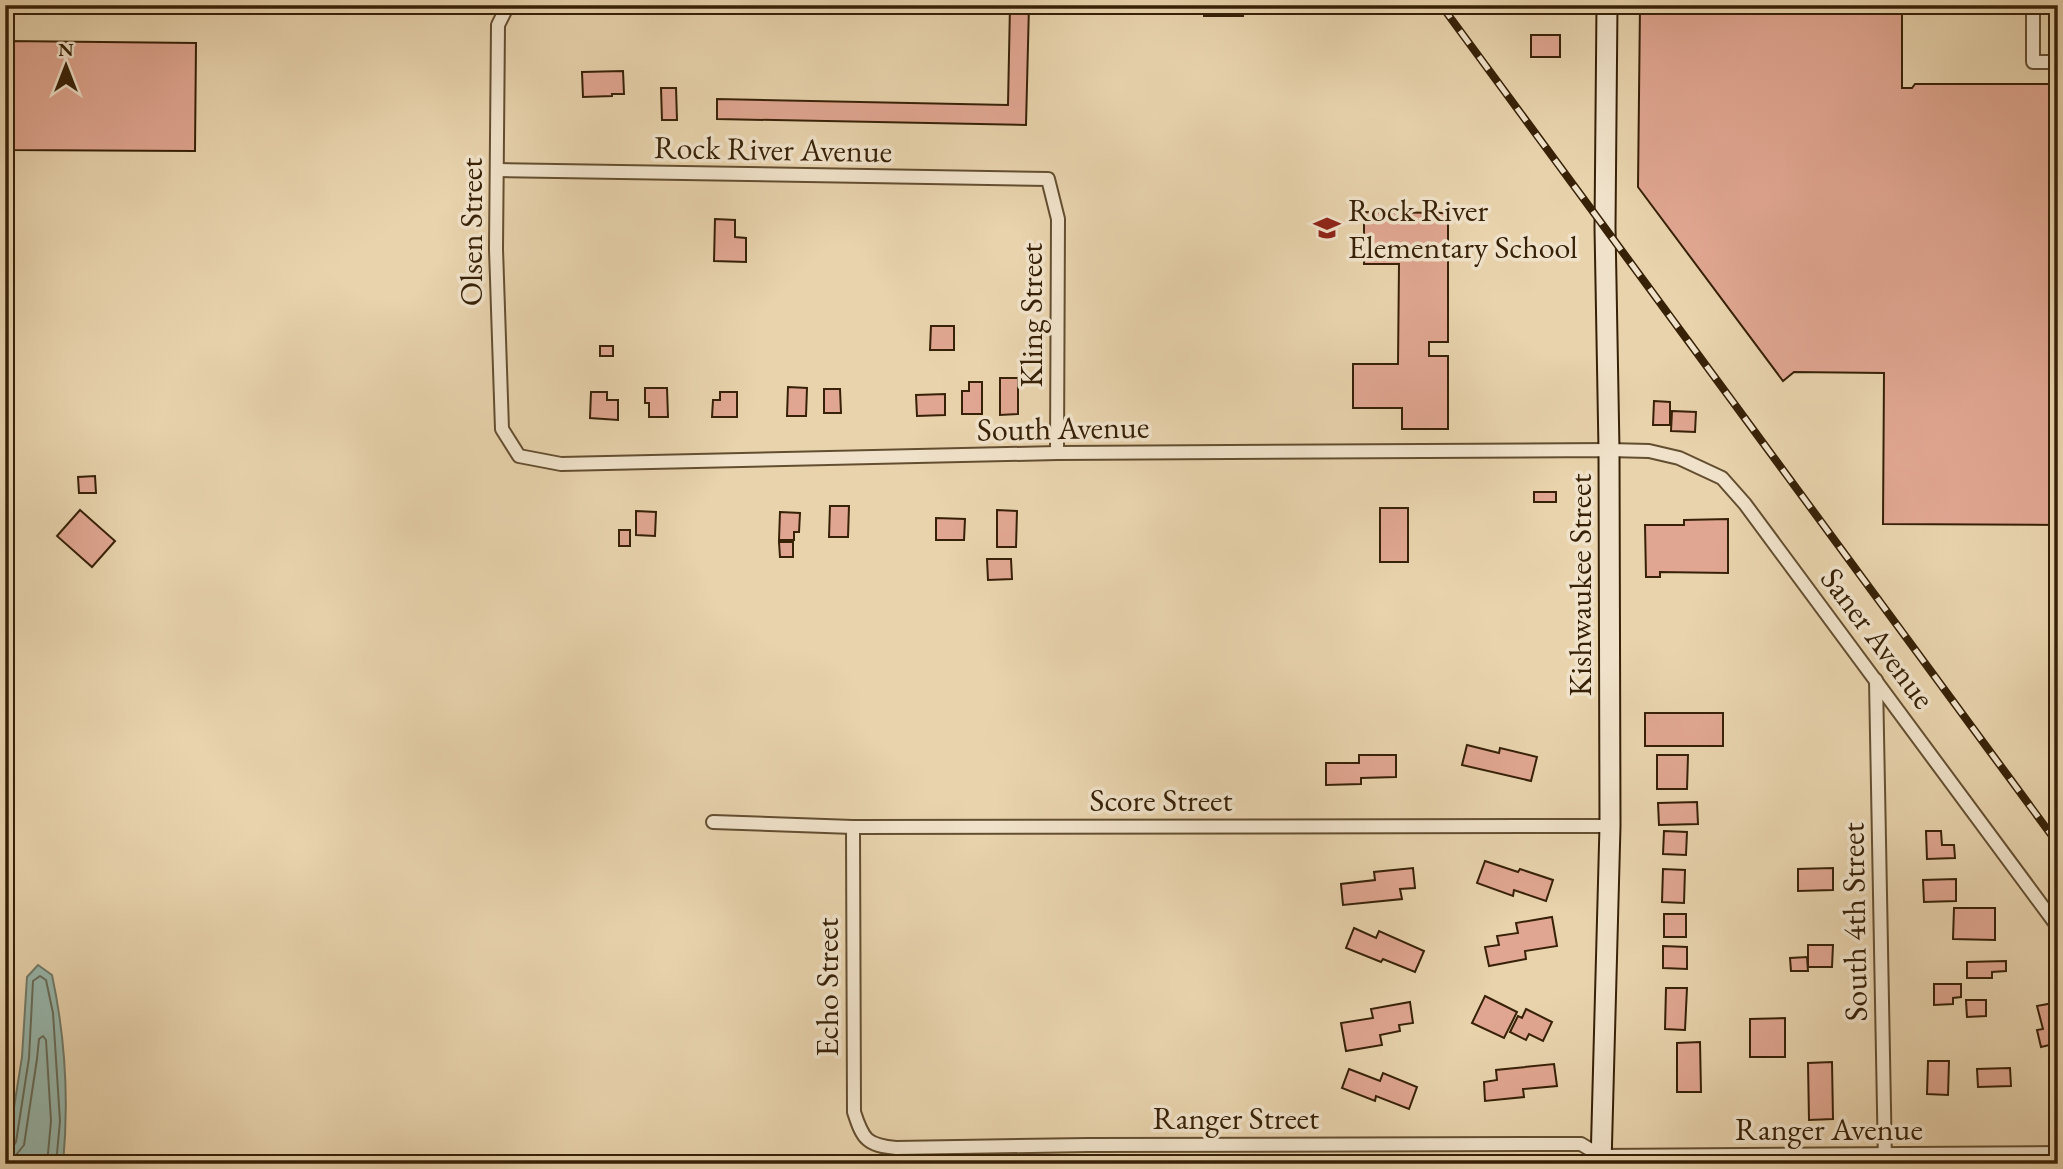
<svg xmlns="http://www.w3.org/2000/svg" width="2063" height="1169" font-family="'EB Garamond',serif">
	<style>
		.water { fill: #97b7ac; stroke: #717b6a; stroke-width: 2 }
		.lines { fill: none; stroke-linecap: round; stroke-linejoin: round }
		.shore { stroke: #676c5a; stroke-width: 2 }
		.building { fill: #e0a691; stroke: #372107; stroke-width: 2 }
		.street-casing { stroke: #634e30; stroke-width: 16 }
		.secondary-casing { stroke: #372107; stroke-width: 23 }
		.street { stroke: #f0e2ca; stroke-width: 12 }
		.secondary { stroke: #f0e2ca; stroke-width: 19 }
		.rail-casing { stroke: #372107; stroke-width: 8 }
		.rail { stroke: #f0e2ca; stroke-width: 5; stroke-dasharray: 16; stroke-linecap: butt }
		.labels { text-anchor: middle; stroke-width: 7; stroke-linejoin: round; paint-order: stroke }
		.street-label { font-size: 32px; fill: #372107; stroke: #f0e2ca }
		.poi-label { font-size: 32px; fill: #372107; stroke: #f0e2ca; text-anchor: start }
	</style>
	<rect width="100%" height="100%" fill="#e8d3ad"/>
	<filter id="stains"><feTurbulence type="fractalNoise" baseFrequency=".00286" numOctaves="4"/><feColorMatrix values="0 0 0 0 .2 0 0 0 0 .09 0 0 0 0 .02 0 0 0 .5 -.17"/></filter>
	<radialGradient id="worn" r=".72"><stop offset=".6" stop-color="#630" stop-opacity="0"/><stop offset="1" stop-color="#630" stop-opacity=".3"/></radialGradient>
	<!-- water -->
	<path class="water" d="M38 965 52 975C65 1036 69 1101 63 1164H5L22 1057 27 977Z"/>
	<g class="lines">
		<!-- shore -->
		<g class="shore">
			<path d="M5 1149 12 1148 16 1142 29 1058 33 981 40 976 46 980 53 1013 60 1121 56 1164"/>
			<path d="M5 1158 16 1155 24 1145 37 1059 39 1039 43 1036 46 1040 51 1121 47 1164"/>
		</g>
	</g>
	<!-- building -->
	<g class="building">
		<path d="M1010 5H1029L1026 125 717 119V99L1008 105Z"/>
		<rect x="1204" y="5" width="39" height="11"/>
		<path d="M1640 5H1902V88H1912L1915 84H2058V525L1883 524 1884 373 1794 372 1783 381 1638 187Z"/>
		<rect x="1531" y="35" width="29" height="22"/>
		<path d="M7 41 196 43 195 151 6 150Z"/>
		<path d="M623 71 624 94H612V96L583 97 582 72Z"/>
		<path d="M661 88H676L677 120H662Z"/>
		<path d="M1364 212 1448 213V342H1429V356H1448V429H1402V408H1353V364H1398L1399 264H1364Z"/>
		<path d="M715 219 735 220V237L746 238V262L714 261Z"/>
		<path d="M931 326H954V350H930Z"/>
		<rect x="600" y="346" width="13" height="10"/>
		<path d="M1000 378H1018V414L1000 415Z"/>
		<path d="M969 382H982V414H962V391H969Z"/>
		<path d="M788 387 807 388 806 416H787Z"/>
		<path d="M645 388H667L668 417H649V403H645Z"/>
		<path d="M824 389H840L841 413H824Z"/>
		<path d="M591 392H607V400H618V420L590 418Z"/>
		<path d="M720 392H737V417H712L713 400H720Z"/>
		<path d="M945 394V415L917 416 916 395Z"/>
		<path d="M1654 401 1670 402V425H1653Z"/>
		<path d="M1672 411 1696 412 1695 432 1671 431Z"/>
		<path d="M95 476 96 493H79L78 477Z"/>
		<rect x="1534" y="492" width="22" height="10"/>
		<path d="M830 506H849L848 537H829Z"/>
		<rect x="1380" y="508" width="28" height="54"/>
		<path d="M80 510 115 541 92 567 57 536Z"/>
		<path d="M997 510 1017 511 1016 547H997Z"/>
		<path d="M636 511 656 512 655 536 636 535Z"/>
		<path d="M780 512 800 513 799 532H794V540H779Z"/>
		<path d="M936 518 965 519 964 540H936Z"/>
		<path d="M1728 519V573L1660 572V577H1646L1645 525H1684V520Z"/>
		<rect x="619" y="530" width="11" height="16"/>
		<path d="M779 542H793V557H780Z"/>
		<path d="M987 559H1011L1012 579 988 580Z"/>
		<rect x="1645" y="713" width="78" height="33"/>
		<path d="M1467 745 1499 753 1500 748 1537 757 1531 781 1462 765Z"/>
		<path d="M1359 755H1396V777L1361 778V784L1326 785V763H1359Z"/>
		<path d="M1657 755H1688L1687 789H1657Z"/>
		<path d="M1697 802 1698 824 1659 825 1658 803Z"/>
		<path d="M1664 831 1687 832 1686 855 1663 854Z"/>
		<path d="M1926 831H1941L1942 845H1954L1955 858 1927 859Z"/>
		<path d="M1485 861 1518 872 1520 869 1553 880 1546 901 1514 890 1513 896 1477 883Z"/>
		<path d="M1413 868 1415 888 1400 889 1402 899 1343 905 1341 884 1375 880 1374 872Z"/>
		<path d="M1833 868V890L1798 891V869Z"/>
		<path d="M1663 869 1685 870 1684 903 1662 902Z"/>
		<path d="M1956 879V901L1924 902 1923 880Z"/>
		<path d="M1954 908H1995V940L1953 939Z"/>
		<rect x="1664" y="914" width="22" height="23"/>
		<path d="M1552 917 1557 946 1525 951 1526 959 1489 966 1485 947 1499 945 1497 936 1518 933 1516 923Z"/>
		<path d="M1354 928 1376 938 1379 931 1424 951 1415 972 1383 959 1381 962 1346 948Z"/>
		<path d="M1808 945H1833L1832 967H1808Z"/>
		<path d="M1663 946 1687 947V969L1663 968Z"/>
		<path d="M1807 957 1808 971H1791L1790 958Z"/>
		<path d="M2006 961V971L1992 972V978H1967V962Z"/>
		<path d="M1934 984H1961V997L1953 998V1004L1934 1005Z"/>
		<path d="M1666 988H1687L1685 1030 1665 1029Z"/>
		<path d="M1485 996 1517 1012 1504 1038 1472 1023Z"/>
		<path d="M1966 1000H1986V1016L1967 1017Z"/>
		<path d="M1410 1002 1413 1023 1399 1025 1400 1031 1380 1035 1382 1045 1346 1051 1341 1023 1373 1018 1371 1009Z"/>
		<path d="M2058 1002V1043L2041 1047 2037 1030 2043 1029 2037 1006Z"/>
		<path d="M1526 1009 1552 1022 1543 1041 1529 1034 1526 1040 1510 1032 1518 1016 1522 1018Z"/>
		<path d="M1785 1018V1057H1750V1019Z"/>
		<path d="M1700 1042 1701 1092H1677V1043Z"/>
		<path d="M1928 1061H1949L1948 1095 1927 1094Z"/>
		<path d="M1832 1062 1833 1119 1809 1120 1808 1063Z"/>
		<path d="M1554 1064 1557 1086 1523 1089 1524 1097 1485 1101 1484 1082 1497 1080 1496 1070Z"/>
		<path d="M2010 1068 2011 1086 1978 1087 1977 1069Z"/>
		<path d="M1349 1069 1380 1081 1383 1073 1417 1087 1409 1109 1376 1096 1375 1101 1342 1088Z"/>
	</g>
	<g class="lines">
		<!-- street casing -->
		<g class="street-casing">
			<g id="street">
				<path d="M508 5 498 25 496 249 502 429 519 456 561 464 1057 453 1609 450 1649 451 1679 458 1722 478 1745 504 2058 927"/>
				<path d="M2033 5V62H2058"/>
				<path d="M497 170 1048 179 1058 219 1057 453"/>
				<path d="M1876 680 1885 1162"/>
				<path d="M713 822 853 827 1610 826"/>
				<path d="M853 827 854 1112C863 1140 867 1145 896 1148L1088 1145 1581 1144 1601 1156 2058 1153"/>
			</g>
		</g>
		<!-- secondary casing -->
		<g class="secondary-casing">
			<path id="secondary" d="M1601 1164 1610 826 1609 450 1605 227 1607 5"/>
		</g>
		<!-- street -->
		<use href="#street" class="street"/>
		<!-- secondary -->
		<use href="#secondary" class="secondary"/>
		<!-- rail casing -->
		<g class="rail-casing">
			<path id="rail" d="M1441 5 2058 844"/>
		</g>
		<!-- rail -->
		<use href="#rail" class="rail"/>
	</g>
	<!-- icons -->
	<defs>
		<g id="school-bare" transform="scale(2.1)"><path d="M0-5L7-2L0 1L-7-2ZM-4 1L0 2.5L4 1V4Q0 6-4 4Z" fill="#8f2418" stroke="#f0e2ca" stroke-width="2.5" paint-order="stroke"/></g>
	</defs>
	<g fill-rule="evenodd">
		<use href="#school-bare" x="1327" y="228"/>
	</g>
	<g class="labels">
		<!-- street labels -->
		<g class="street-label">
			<text transform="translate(773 149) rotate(1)" y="11">Rock River Avenue</text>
			<text transform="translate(471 232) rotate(-90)" y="11">Olsen Street</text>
			<text transform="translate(1031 315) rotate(-90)" y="11">Kling Street</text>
			<text transform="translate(1063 428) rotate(-1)" y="11">South Avenue</text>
			<text transform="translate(1580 585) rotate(-90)" y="11">Kishwaukee Street</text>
			<text transform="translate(1878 638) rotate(53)" y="11">Saner Avenue</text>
			<text x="1161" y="811">Score Street</text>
			<text transform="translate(1854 922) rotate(-91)" y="11">South 4th Street</text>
			<text transform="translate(827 987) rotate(-90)" y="11">Echo Street</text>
			<text x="1236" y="1129">Ranger Street</text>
			<text x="1829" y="1140">Ranger Avenue</text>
		</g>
		<!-- poi labels -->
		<g class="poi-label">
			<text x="1348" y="221">Rock River<tspan x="1348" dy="37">Elementary School</tspan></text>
		</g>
	</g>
	<!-- margin -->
	<rect width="2063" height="1169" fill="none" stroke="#e8d3ad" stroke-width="28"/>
	<rect x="7" y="7" width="2049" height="1155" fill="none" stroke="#372107" stroke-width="3.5"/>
	<rect x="14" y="14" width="2035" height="1141" fill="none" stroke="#372107" stroke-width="2"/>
	<!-- north arrow -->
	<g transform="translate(66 66)" stroke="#f0e2ca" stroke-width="5" paint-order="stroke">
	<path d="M0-5L12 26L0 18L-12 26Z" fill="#372107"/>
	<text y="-10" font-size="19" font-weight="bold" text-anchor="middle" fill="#372107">N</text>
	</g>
	<rect width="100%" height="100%" filter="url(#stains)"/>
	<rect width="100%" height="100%" fill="url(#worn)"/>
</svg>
